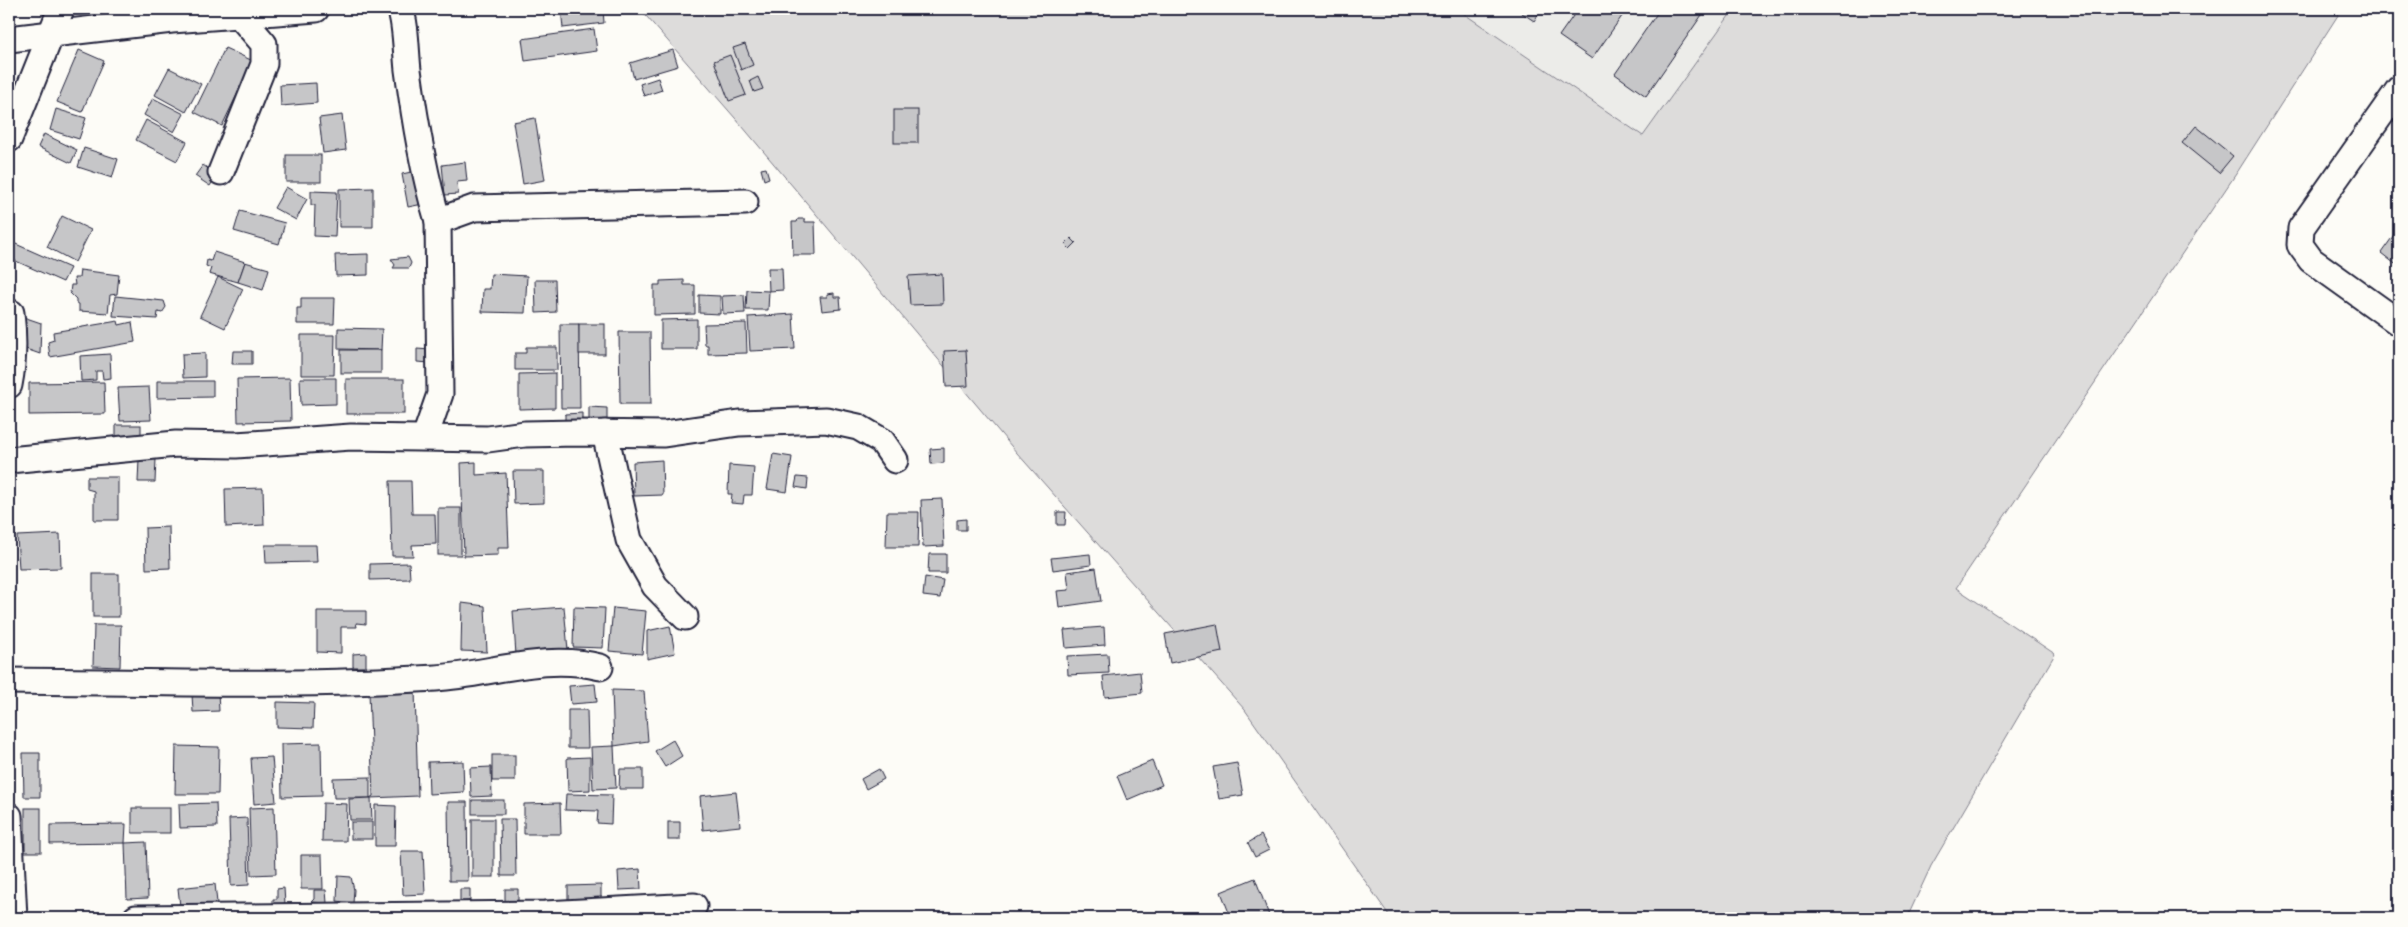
<svg xmlns="http://www.w3.org/2000/svg" width="2408" height="927" font-family="Kalam,sans-serif">
	<style>
		.built { fill: #ecece9 }
		.green { fill: #dddcdb; stroke: #807f8b }
		.building { fill: #c6c6c8; stroke: #22223b }
		.lines { fill: none; stroke-linecap: round; stroke-linejoin: round }
		.minor-casing { stroke: #22223b; stroke-width: 29 }
		.minor { stroke: #fdfcf7; stroke-width: 25 }
	</style>
	<rect width="100%" height="100%" fill="#fdfcf7"/>
	<filter id="ink" filterUnits="userSpaceOnUse"><feTurbulence type="fractalNoise" baseFrequency=".02" numOctaves="2"/><feDisplacementMap in="SourceGraphic" scale="10" xChannelSelector="R" yChannelSelector="G"/><feConvolveMatrix kernelMatrix="1 2 1 2 8 2 1 2 1" color-interpolation-filters="sRGB"/></filter>
	<g filter="url(#ink)">
		<!-- built -->
		<path class="built" d="M1457 9H1734L1643 136Z"/>
		<!-- green -->
		<path class="green" d="M640 9H1457L1643 136 1734 9H2342L2238 171 1956 588 2055 654 1931 866 1907 918H1391L1245 710 1017 453 742 126Z"/>
		<!-- building -->
		<g class="building">
			<path d="M561 9H603L604 23 563 28Z"/>
			<path d="M1516 9H1542L1534 21Z"/>
			<path d="M1578 9H1627L1592 59 1559 36Z"/>
			<path d="M1660 9H1706L1646 96 1615 74Z"/>
			<path d="M594 29 597 51 525 61 522 39Z"/>
			<path d="M745 44 753 65 741 70 733 48Z"/>
			<path d="M225 48 253 61 222 126 194 112Z"/>
			<path d="M79 50 104 61 82 112 57 102Z"/>
			<path d="M673 50 678 66 634 79 630 63Z"/>
			<path d="M730 55 746 95 729 101 714 61Z"/>
			<path d="M169 68 201 84 186 112 155 95Z"/>
			<path d="M758 77 763 89 754 92 750 81Z"/>
			<path d="M658 78 662 90 644 96 640 84Z"/>
			<path d="M316 83 317 103 281 106 280 85Z"/>
			<path d="M153 98 184 114 174 132 144 115Z"/>
			<path d="M56 109 86 118 79 139 50 130Z"/>
			<rect x="894" y="110" width="24" height="33"/>
			<path d="M342 115 346 150 323 153 319 118Z"/>
			<path d="M535 118 545 180 523 184 513 122Z"/>
			<path d="M146 120 187 142 177 161 136 140Z"/>
			<path d="M2196 126 2233 156 2219 173 2182 143Z"/>
			<path d="M44 134 77 150 71 163 38 147Z"/>
			<path d="M84 148 118 159 112 178 78 167Z"/>
			<rect x="286" y="155" width="35" height="27"/>
			<path d="M465 162 467 181 457 182 458 194 445 195 442 165Z"/>
			<path d="M203 165 217 175 210 186 195 176Z"/>
			<path d="M766 168 769 178 764 180 761 169Z"/>
			<path d="M416 171 423 204 408 207 402 174Z"/>
			<path d="M286 187 307 199 296 220 274 208Z"/>
			<path d="M373 188V227H339V189Z"/>
			<path d="M311 191 337 192 335 237 314 236 315 205H311Z"/>
			<path d="M240 211 285 223 279 244 234 231Z"/>
			<path d="M62 216 91 230 75 262 47 247Z"/>
			<path d="M798 219H805V222H815L816 255H793L792 222H797Z"/>
			<path d="M2399 228V267L2381 253Z"/>
			<path d="M1071 238 1076 243 1070 249 1065 244Z"/>
			<path d="M9 241 70 268 63 282 9 258Z"/>
			<path d="M214 252 245 262 238 282 209 274 211 268 206 266 207 260 211 261Z"/>
			<path d="M368 254V275L336 276 335 255Z"/>
			<path d="M408 257 411 263 409 268H393L395 265 391 259Z"/>
			<path d="M245 262 269 269 263 290 238 282Z"/>
			<path d="M768 268H782L783 290 769 291Z"/>
			<path d="M80 270 119 275 117 294 110 295 108 313 79 311V304L76 303V299L70 293 71 285H75L74 278H79Z"/>
			<path d="M491 274 527 276 525 313 482 312 483 289H490Z"/>
			<path d="M942 274 943 304 910 305 908 276Z"/>
			<path d="M218 277 243 289 225 328 200 316Z"/>
			<path d="M535 280H555L556 312 536 313Z"/>
			<path d="M684 280V285H695V314L654 315V285H660V281Z"/>
			<path d="M747 290 769 291 768 310H746Z"/>
			<path d="M834 293V297H840L841 309 822 311 820 297H827V294Z"/>
			<path d="M699 295 720 296V314L699 313Z"/>
			<path d="M744 295 745 313 723 314 722 296Z"/>
			<path d="M115 296 164 301 166 307 162 313 158 312 157 319 113 316Z"/>
			<path d="M301 298H335L334 324H297V308H301Z"/>
			<path d="M9 312 41 323 40 354 9 343Z"/>
			<path d="M793 314 795 349 750 351 748 317Z"/>
			<path d="M697 319V349H661V320Z"/>
			<path d="M118 321 119 325 132 322 135 342 50 357 48 342 54 340 53 332Z"/>
			<path d="M746 323 747 353 708 354V345H705L704 324Z"/>
			<path d="M560 324H579L580 408H561Z"/>
			<rect x="579" y="324" width="26" height="30"/>
			<path d="M338 328 382 329 381 350 338 349Z"/>
			<path d="M619 332H650L651 404H620Z"/>
			<path d="M301 335H335L334 375H301Z"/>
			<path d="M526 347H557V370H515V353H526Z"/>
			<path d="M417 349 430 350V363L417 362Z"/>
			<rect x="341" y="350" width="40" height="23"/>
			<path d="M966 350 968 386 946 387 944 351Z"/>
			<path d="M233 351H252V364H232Z"/>
			<path d="M205 353V377L183 378 182 354Z"/>
			<path d="M110 354 111 378 103 379 102 371H96V380L81 381 80 356Z"/>
			<path d="M555 373V408L519 409V374Z"/>
			<path d="M290 378 291 421 238 422 237 379Z"/>
			<path d="M300 378H336V404L301 405Z"/>
			<rect x="346" y="379" width="58" height="35"/>
			<path d="M157 381H213V397L157 398Z"/>
			<path d="M104 382 105 414 29 415V383Z"/>
			<path d="M149 387 151 420 120 421 118 388Z"/>
			<path d="M589 407 607 408V422L589 421Z"/>
			<path d="M582 413V423L565 424V414Z"/>
			<rect x="116" y="425" width="25" height="12"/>
			<path d="M944 448V463L931 464 930 449Z"/>
			<path d="M773 454 792 457 787 492 767 489Z"/>
			<path d="M139 459H156L155 482H138Z"/>
			<path d="M662 460 663 495 634 496 633 462Z"/>
			<path d="M476 462V475L506 473 509 548H498V555L464 556 461 463Z"/>
			<path d="M729 465 754 467 752 495H744L743 504 731 503 732 494H728Z"/>
			<path d="M513 471H544V503L514 504Z"/>
			<path d="M87 477H118V520H94V491L87 489Z"/>
			<path d="M797 477 808 478 807 489 795 487Z"/>
			<path d="M390 481H411L412 514H435L436 544 412 545 413 556H392Z"/>
			<path d="M263 488 264 525 226 527 225 489Z"/>
			<path d="M942 499 944 546 923 547 921 500Z"/>
			<rect x="438" y="508" width="23" height="47"/>
			<path d="M887 512H919L918 547H886Z"/>
			<path d="M1057 512H1066L1065 525H1057Z"/>
			<path d="M966 519V530H957V520Z"/>
			<path d="M169 527 170 568 146 569 145 528Z"/>
			<path d="M60 534 61 568 19 569 17 536Z"/>
			<path d="M265 545H316L317 562 266 563Z"/>
			<path d="M929 554H946V573H928Z"/>
			<path d="M1090 554 1091 565 1053 570 1051 558Z"/>
			<path d="M409 563 410 579 370 580V564Z"/>
			<path d="M1096 568 1101 601 1059 607 1057 591 1069 590 1067 572Z"/>
			<rect x="93" y="574" width="26" height="43"/>
			<path d="M925 577 943 580 940 598 923 596Z"/>
			<path d="M462 603 485 606 487 652 461 651Z"/>
			<path d="M564 607 568 650 516 655 513 611Z"/>
			<path d="M574 607 605 608 603 648 573 647Z"/>
			<path d="M613 608 646 611 642 654 609 651Z"/>
			<path d="M317 611H366V624L356 623 357 627H341V653L317 652Z"/>
			<path d="M1217 624 1222 652 1170 663 1165 634Z"/>
			<path d="M94 625H121L120 667 93 666Z"/>
			<path d="M670 626 675 653 647 659V631Z"/>
			<path d="M1104 627 1105 645 1066 648 1064 630Z"/>
			<path d="M366 653V667H353V654Z"/>
			<path d="M1108 654 1109 673 1068 675 1067 656Z"/>
			<path d="M1140 672 1142 693 1105 697 1103 676Z"/>
			<path d="M595 684 597 702 571 704 569 686Z"/>
			<path d="M415 690 418 796 370 798 373 796 369 692Z"/>
			<path d="M612 690 644 691 648 741 614 746Z"/>
			<path d="M218 692 219 711 193 712 192 694Z"/>
			<path d="M277 702 314 703 313 728 277 727Z"/>
			<path d="M568 710H587L588 748H568Z"/>
			<path d="M673 740 682 756 665 767 655 751Z"/>
			<path d="M321 743 322 796 282 797 281 744Z"/>
			<path d="M176 746 219 747 218 794H175Z"/>
			<path d="M614 746 616 788 593 789 591 747Z"/>
			<path d="M23 753H40V797H24Z"/>
			<rect x="492" y="755" width="23" height="26"/>
			<path d="M272 757 276 802 254 804 251 758Z"/>
			<path d="M590 757V790L568 791 567 758Z"/>
			<path d="M463 761 464 792 429 794 428 762Z"/>
			<path d="M1152 761 1162 785 1127 800 1117 776Z"/>
			<path d="M1237 763 1243 795 1219 799 1213 767Z"/>
			<path d="M491 767 492 796 471 797 470 768Z"/>
			<path d="M620 769H643V789H619Z"/>
			<path d="M879 769 884 779 866 789 861 779Z"/>
			<path d="M370 777V798H334L333 778Z"/>
			<path d="M736 792 740 826 703 830 700 796Z"/>
			<path d="M566 794 612 795 611 824 597 823 598 811 565 810Z"/>
			<path d="M371 798 372 820H350L349 799Z"/>
			<rect x="472" y="800" width="32" height="14"/>
			<path d="M448 802H467L468 881H449Z"/>
			<path d="M216 803 217 827 180 828 179 804Z"/>
			<path d="M323 803 347 804 346 841H322Z"/>
			<path d="M560 803 561 834H524V804Z"/>
			<path d="M375 805 396 806 395 846H375Z"/>
			<path d="M274 807 276 874 251 875 249 808Z"/>
			<rect x="25" y="808" width="16" height="44"/>
			<rect x="132" y="808" width="38" height="25"/>
			<path d="M247 818 249 885 231 886 229 819Z"/>
			<rect x="472" y="819" width="22" height="58"/>
			<path d="M500 819H515L516 876H501Z"/>
			<rect x="351" y="822" width="21" height="17"/>
			<rect x="668" y="822" width="12" height="18"/>
			<path d="M126 824 125 843 50 844V825Z"/>
			<path d="M1261 835 1269 850 1255 857 1248 843Z"/>
			<path d="M146 842 148 898 127 899 125 843Z"/>
			<path d="M401 851H423L425 894 403 895Z"/>
			<path d="M301 855H322L323 889H301Z"/>
			<path d="M640 869 641 889 619 890 618 871Z"/>
			<path d="M338 876 351 877 354 890 353 903 337 901Z"/>
			<path d="M1255 878 1270 918H1231L1221 892Z"/>
			<path d="M215 884 217 903 180 906 178 888Z"/>
			<path d="M601 885V900L568 901V886Z"/>
			<path d="M284 888 285 904H273V899H277V889Z"/>
			<path d="M460 889H470V901L460 902Z"/>
			<path d="M505 889H518V902L505 901Z"/>
			<path d="M314 890H326L327 903 311 902 314 899Z"/>
		</g>
		<g class="lines">
			<!-- minor casing -->
			<g class="minor-casing">
				<g id="minor">
					<path d="M400 9C406 22 406 53 408 70 415 121 423 171 438 221"/>
					<path d="M9 39 172 20 316 9"/>
					<path d="M2399 89 2301 228 2300 245 2311 260 2399 323"/>
					<path d="M9 139 61 9"/>
					<path d="M221 172 264 64V44L240 16"/>
					<path d="M9 312 11 313C14 338 14 360 9 385"/>
					<path d="M605 433 629 540 655 586 685 617"/>
					<path d="M425 437 440 394 438 221 474 208 745 202"/>
					<path d="M9 460 176 444 236 445 351 437 488 439 525 434 578 433 664 434 739 423 826 420 858 427 882 441 895 460"/>
					<path d="M9 681C151 682 294 687 436 678 491 674 546 653 600 667"/>
					<path d="M9 816 14 918"/>
					<path d="M136 918 545 914 694 906"/>
				</g>
			</g>
			<!-- minor -->
			<use href="#minor" class="minor"/>
		</g>
	</g>
	<!-- margin -->
	<rect width="2408" height="927" fill="none" stroke="#fdfcf7" stroke-width="30"/>
	<rect x="15" y="15" width="2378" height="897" fill="none" stroke="#22223b" stroke-width="2" filter="url(#ink)"/>
</svg>
